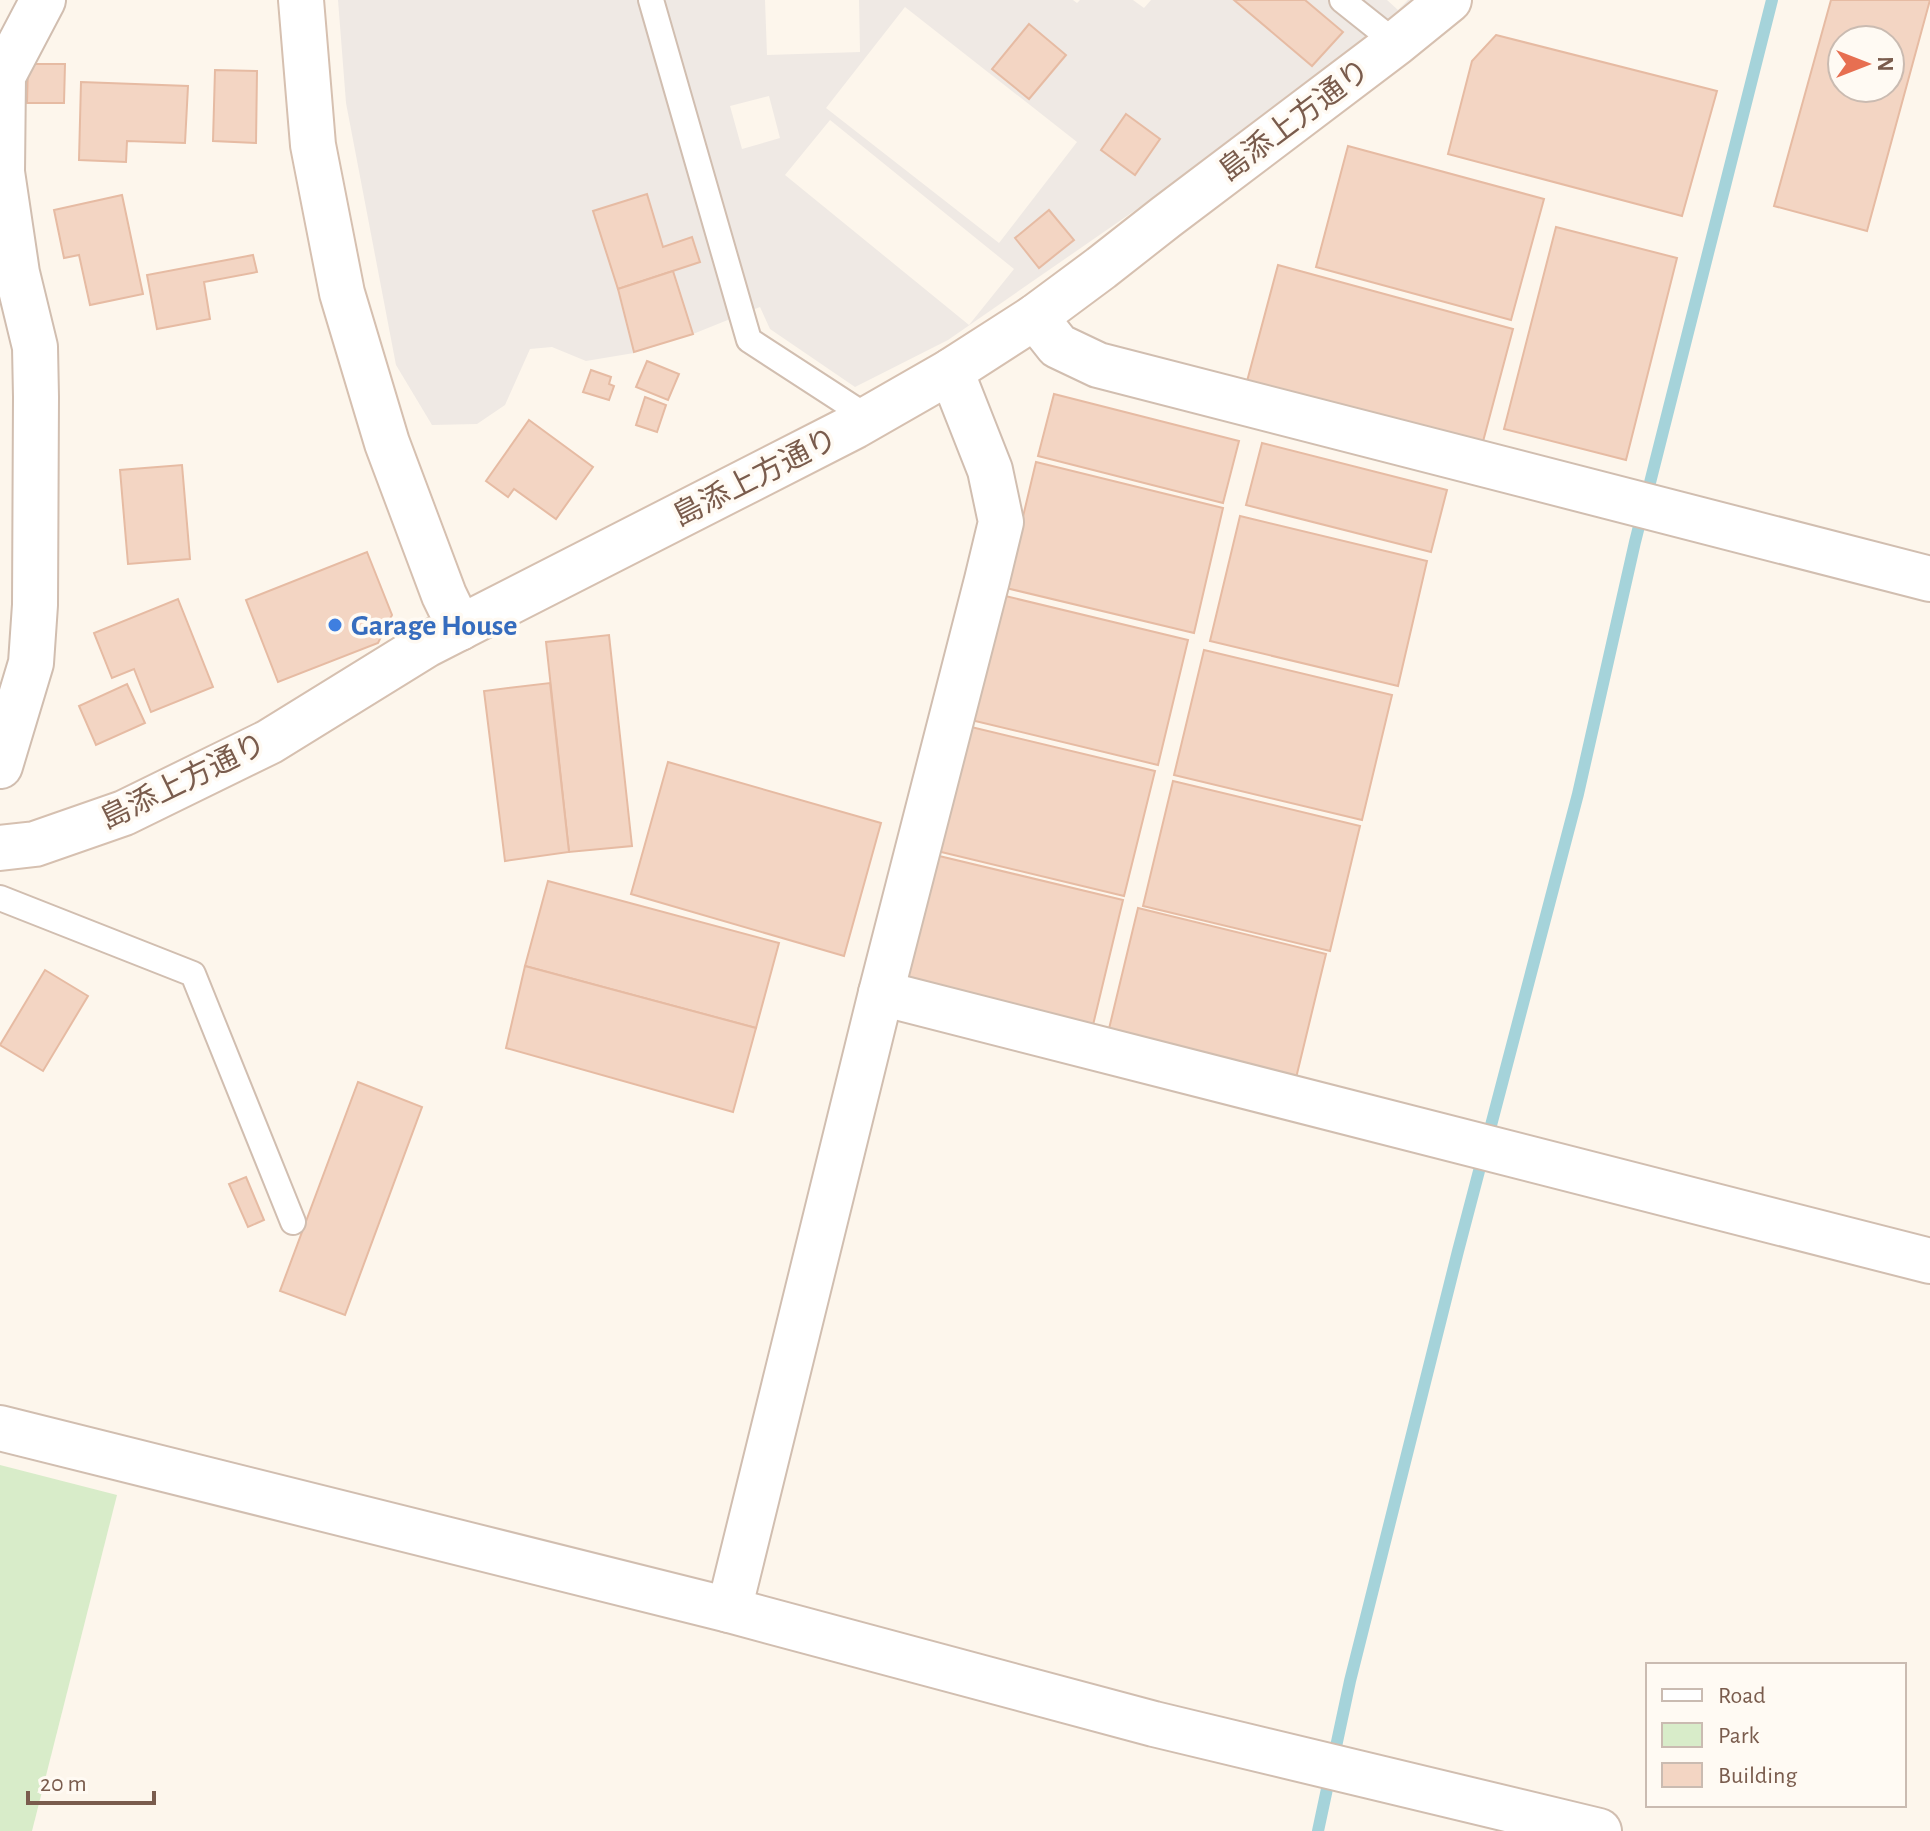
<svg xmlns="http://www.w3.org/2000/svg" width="1930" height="1831" font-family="'Alegreya Sans','Noto Sans JP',sans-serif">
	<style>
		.industrial { fill: #efe9e4; fill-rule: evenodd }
		.green { fill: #d8ecc9 }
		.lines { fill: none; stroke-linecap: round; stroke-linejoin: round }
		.stream { stroke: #a5d3da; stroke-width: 12 }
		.building { fill: #f3d5c3; stroke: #e6bba3; stroke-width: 2; fill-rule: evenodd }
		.lane-casing { stroke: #d1beb0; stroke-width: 28 }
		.street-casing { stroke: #d1beb0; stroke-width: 48 }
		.secondary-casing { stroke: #d6c0b0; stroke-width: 48 }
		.lane { stroke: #fff; stroke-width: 24 }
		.street { stroke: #fff; stroke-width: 44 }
		.secondary { stroke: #fff; stroke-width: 44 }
		.shop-dot { fill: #3f7fe0; stroke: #fffaf3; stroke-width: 3 }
		.labels { text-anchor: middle; stroke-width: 7; stroke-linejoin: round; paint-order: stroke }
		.street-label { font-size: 30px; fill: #7a5c4d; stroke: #fffaf3 }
		.shop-label { font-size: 30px; font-weight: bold; fill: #366cbe; stroke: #fffaf3; text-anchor: start }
	</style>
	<rect width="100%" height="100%" fill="#fdf6ec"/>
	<!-- industrial -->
	<path class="industrial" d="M338 0H765L767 55 860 52 859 0H1073L1077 3 1080 0H1133L1144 8 1151 0H1234L1311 66 1343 32 1305 0H1387L1398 10 1408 0H1427L1375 44 948 340 855 387 770 329 760 307 693 334 634 353 586 361 552 347 530 349 505 405 477 424 432 425 396 365 346 103ZM905 7 1077 142 999 243 826 108ZM1066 55 1029 99 993 69ZM769 96 780 138 742 149 730 106ZM1126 115 1160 139 1136 174 1101 150ZM830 120 1014 269 969 325 785 175ZM646 194 663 247 692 237 700 262 673 271 692 333 634 352 618 289 593 212ZM1049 210 1074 241 1039 268 1015 238Z"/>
	<!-- green -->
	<path class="green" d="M0 1465 117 1495 32 1831H0Z"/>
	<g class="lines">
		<!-- stream -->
		<path class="stream" d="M1318 1831 1350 1681 1458 1251 1578 794 1635 542 1772 0"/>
	</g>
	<!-- building -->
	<g class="building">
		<path d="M1234 0H1305L1343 32 1312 66Z"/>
		<path d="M1831 0H1930L1867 231 1774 206ZM1842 40H1890V88H1842Z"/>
		<path d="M1029 24 1066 55 1029 99 992 69Z"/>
		<path d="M1496 35 1717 91 1682 216 1448 154 1472 61Z"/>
		<path d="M28 64H65L64 103H27Z"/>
		<path d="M215 70 257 71 256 143 213 141Z"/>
		<path d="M81 82 188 86 185 143 127 141 126 162 79 160Z"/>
		<path d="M1126 114 1160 139 1135 175 1101 150Z"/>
		<path d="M1348 146 1544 199 1511 320 1316 267Z"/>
		<path d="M647 194 663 247 692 237 700 262 618 289 593 211Z"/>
		<path d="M122 195 143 294 90 305 79 255 64 258 54 210Z"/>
		<path d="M1049 210 1074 240 1039 268 1015 238Z"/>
		<path d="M1556 227 1677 258 1626 460 1504 429Z"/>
		<path d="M253 255 257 272 204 282 210 319 157 329 147 275Z"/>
		<path d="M1278 265 1513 329 1481 449 1246 385Z"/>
		<path d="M673 271 693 334 634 352 618 289Z"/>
		<path d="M647 361 679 374 668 400 636 387Z"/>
		<path d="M591 370 611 377 609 384 614 386 609 400 583 392Z"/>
		<path d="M1054 394 1239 441 1223 503 1038 456Z"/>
		<path d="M645 397 666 405 657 432 636 425Z"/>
		<path d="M529 420 593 467 556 519 514 489 508 497 486 481Z"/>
		<path d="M1262 443 1447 490 1431 552 1246 505Z"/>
		<path d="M1036 462 1223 508 1194 633 1006 588Z"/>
		<path d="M182 465 190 559 128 564 120 470Z"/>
		<path d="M1240 516 1427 561 1398 686 1210 641Z"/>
		<path d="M367 552 392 615 378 643 278 682 246 600Z"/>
		<path d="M1001 595 1188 640 1158 765 971 720Z"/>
		<path d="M178 599 213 687 151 712 134 669 112 678 94 633Z"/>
		<path d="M609 635 632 846 569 852 546 642Z"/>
		<path d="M1204 650 1392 695 1362 820 1174 775Z"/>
		<path d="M550 683 569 852 505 861 484 691Z"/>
		<path d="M127 684 145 723 96 745 79 706Z"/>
		<path d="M967 726 1155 771 1124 896 937 851Z"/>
		<path d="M668 762 881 823 844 956 631 894Z"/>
		<path d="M1173 781 1360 826 1330 951 1143 906Z"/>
		<path d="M935 855 1123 900 1093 1025 906 979Z"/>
		<path d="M548 881 779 943 756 1028 525 966Z"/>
		<path d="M1138 908 1326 954 1296 1078 1108 1033Z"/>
		<path d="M525 966 756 1028 733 1112 506 1048Z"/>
		<path d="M45 970 88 996 43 1071 0 1045Z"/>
		<path d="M358 1082 422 1107 345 1315 280 1291Z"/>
		<path d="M246 1177 264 1220 248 1227 229 1184Z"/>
	</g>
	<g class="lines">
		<!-- lane casing -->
		<g class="lane-casing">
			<g id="lane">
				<path d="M651 0 749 340 869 418"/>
				<path d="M1342 0 1396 43"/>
				<path d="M0 898 193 974 293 1222"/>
			</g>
		</g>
		<!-- street casing -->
		<g class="street-casing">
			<g id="street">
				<path d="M1035 317 1058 346 1098 365 1930 579"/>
				<path d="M0 766 31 663 35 605 36 397 35 347 17 273 2 172 3 76 43 0"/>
				<path d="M881 993 1930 1261"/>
				<path d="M0 1428 729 1610 1154 1724 1599 1831"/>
				<path d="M729 1610 881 993 987 580 1001 522 990 470 951 371"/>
			</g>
		</g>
		<!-- secondary casing -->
		<g class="secondary-casing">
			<g id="secondary">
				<path d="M301 0 313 145 342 293 387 443 444 595 460 628"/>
				<path d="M0 848 35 844 124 813 269 742 426 645 855 426 951 371 1035 317 1101 268 1166 217 1396 43 1449 0"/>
			</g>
		</g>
		<!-- lane -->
		<use href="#lane" class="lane"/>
		<!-- street -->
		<use href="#street" class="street"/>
		<!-- secondary -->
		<use href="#secondary" class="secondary"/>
	</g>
	<!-- markers -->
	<circle class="shop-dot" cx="335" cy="625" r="8"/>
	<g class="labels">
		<!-- street labels -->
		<g class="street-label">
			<text transform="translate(1294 120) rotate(-37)" y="10">島添上方通り</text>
			<text transform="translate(755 477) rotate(-27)" y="10">島添上方通り</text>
			<text transform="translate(183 781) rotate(-26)" y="10">島添上方通り</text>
		</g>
		<!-- shop labels -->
		<g class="shop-label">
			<text x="351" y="635">Garage House</text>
		</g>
	</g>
	<!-- legend -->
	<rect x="1646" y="1663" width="260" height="144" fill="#fffaf3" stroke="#cabbb1" stroke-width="2"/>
	<rect x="1662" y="1689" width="40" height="12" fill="#ffffff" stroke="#cabbb1" stroke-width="2"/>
	<text x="1718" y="1703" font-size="24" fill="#7a5c4d">Road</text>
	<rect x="1662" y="1723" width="40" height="24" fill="#d8ecc9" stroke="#cabbb1" stroke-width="2"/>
	<text x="1718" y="1743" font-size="24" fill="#7a5c4d">Park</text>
	<rect x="1662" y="1763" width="40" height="24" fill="#f3d5c3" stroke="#cabbb1" stroke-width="2"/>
	<text x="1718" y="1783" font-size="24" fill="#7a5c4d">Building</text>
	<!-- north arrow -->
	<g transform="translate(1866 64) rotate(90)"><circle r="38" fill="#fffaf3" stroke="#cabbb1" stroke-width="2"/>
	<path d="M0-6L14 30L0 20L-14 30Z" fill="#e76f51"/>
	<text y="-12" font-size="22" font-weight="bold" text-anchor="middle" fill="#7a5c4d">N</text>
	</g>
	<!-- scale -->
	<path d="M28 1791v12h126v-12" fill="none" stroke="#7a5c4d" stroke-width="4"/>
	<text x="40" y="1791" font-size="24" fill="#7a5c4d" stroke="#fffaf3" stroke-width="6" paint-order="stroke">20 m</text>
</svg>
